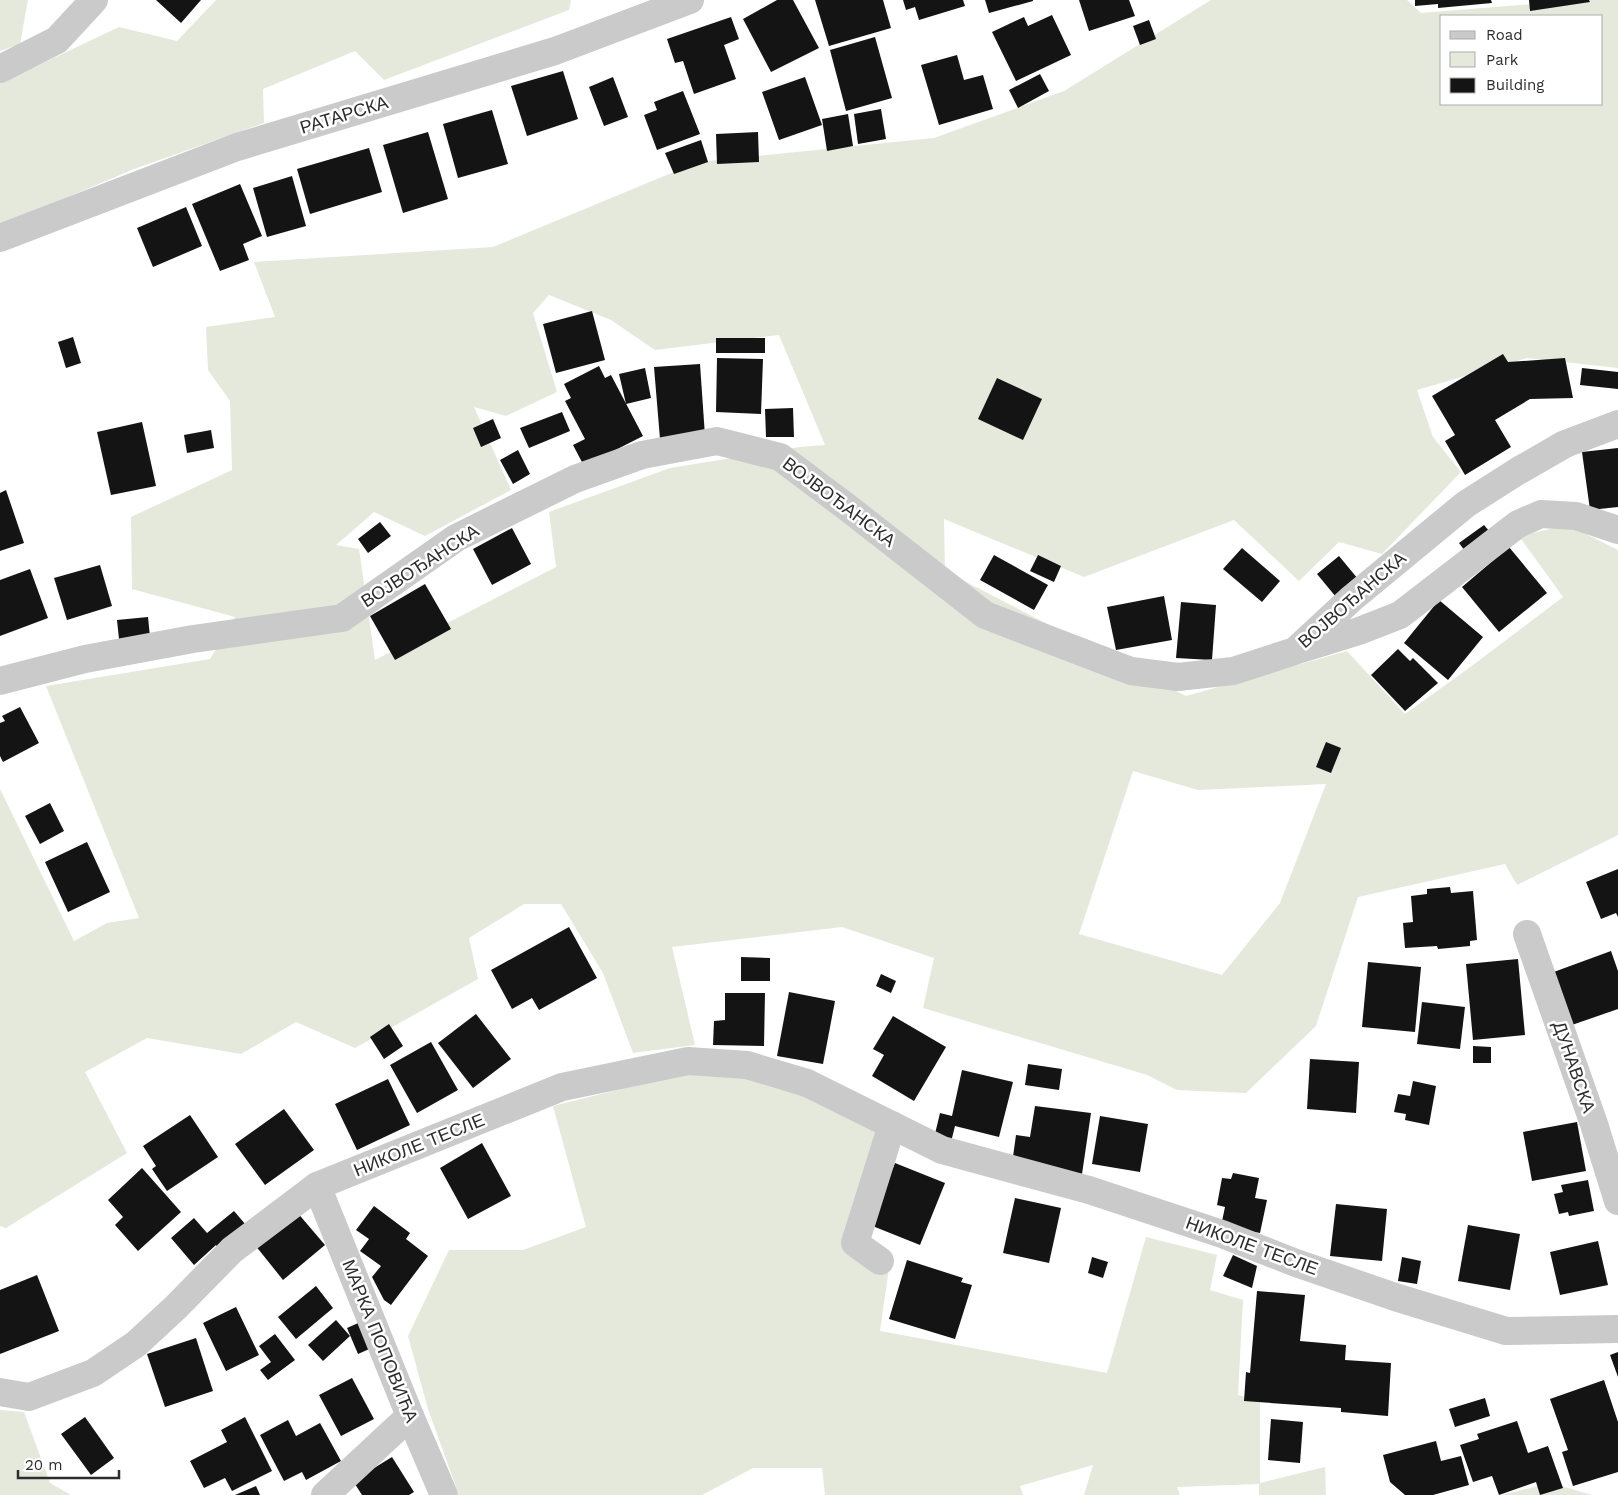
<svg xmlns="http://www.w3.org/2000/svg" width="1618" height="1495" font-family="'Work Sans',sans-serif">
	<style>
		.green { fill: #e4e9dc; fill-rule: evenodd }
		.building { fill: #141414 }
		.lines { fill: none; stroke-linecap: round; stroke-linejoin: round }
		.minor { stroke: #cacaca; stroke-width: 28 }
		.labels { text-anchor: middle; stroke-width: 5; stroke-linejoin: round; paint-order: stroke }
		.street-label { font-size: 18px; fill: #2d2d2d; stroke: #fff }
	</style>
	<rect width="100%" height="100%" fill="#fff"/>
	<!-- green -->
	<g class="green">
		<path d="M0 0H28L20 44 0 51Z"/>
		<path d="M216 0H571L569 10 384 80 355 51 263 89 264 123 134 169 0 226V82L43 63 119 27 177 41Z"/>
		<path d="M1211 0H1407L1421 13 1581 0H1618V368L1527 358 1417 390 1433 437 1461 472 1382 554 1339 542 1299 581 1234 520 1084 577 944 519 945 571 1186 696 1347 651 1405 714 1469 668 1563 597 1519 536 1568 525 1618 550V835L1517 885 1505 864 1358 897 1316 1026 1246 1093 1177 1090 1147 1075 923 1008 934 958 842 927 672 947 695 1045 633 1053 603 973 561 904H524L469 938 478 979 355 1048 296 1022 241 1054 147 1038 85 1072 127 1153 6 1228 0 1226V789L74 941 107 923 139 918 46 686 210 659 235 617 132 589 131 517 232 470 230 401 208 370 206 327 275 317 254 262 493 247 698 162 934 138 1064 91ZM1442 16H1602V104H1442ZM549 295 611 320 655 350 779 335 825 445 800 447 670 468 549 512 556 567 375 660 359 549 336 545 374 512 425 536 511 490 474 407 506 416 557 392 533 313ZM1133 771 1198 790 1326 784 1280 903 1222 975 1079 934Z"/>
		<path d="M698 1070 763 1081 888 1127 855 1243 889 1268 880 1331 1107 1373 1146 1237 1217 1255 1210 1290 1243 1300 1238 1395 1260 1401V1483L1325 1467 1326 1495H1259V1484L1177 1487 1180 1495H1084L1093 1465 1020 1486 1023 1495H825L822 1468H753L702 1495H459L428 1409 408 1336 449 1250H523L586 1227 553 1106Z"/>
		<path d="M0 1410 24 1412 50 1483 71 1495H0Z"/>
		<path d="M1551 1483 1592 1495H1501Z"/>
	</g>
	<!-- building -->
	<g class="building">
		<path d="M156 0H201L181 23Z"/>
		<path d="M777 0H793L819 48 771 72 743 19Z"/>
		<path d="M815 0H883L891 28 829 46Z"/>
		<path d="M903 0H963L965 6 919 20 915 7 906 10Z"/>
		<path d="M985 0H1033V1L989 13Z"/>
		<path d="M1079 0H1129L1135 16 1089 31Z"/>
		<path d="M1415 0H1491L1492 3 1438 8V4L1415 6Z"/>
		<path d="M1529 0H1589L1590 2 1530 11Z"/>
		<path d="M1052 15 1071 55 1016 81 992 32 1024 17 1028 26Z"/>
		<path d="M731 17 739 39 724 45 736 79 694 94 683 61 675 63 667 39Z"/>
		<path d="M1149 20 1156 39 1140 45 1133 26Z"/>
		<path d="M875 37 892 98 846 111 830 50Z"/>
		<path d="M957 55 964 80 983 75 993 109 939 125 921 65Z"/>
		<path d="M563 71 578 119 527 136 511 86Z"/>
		<path d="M1040 74 1049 91 1018 108 1009 90Z"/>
		<path d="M613 77 628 117 604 126 589 87Z"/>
		<path d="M805 77 822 125 779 140 762 92Z"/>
		<path d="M683 91 700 134 657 150 644 115 657 110 654 102Z"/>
		<path d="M881 109 886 139 858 144 854 114Z"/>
		<path d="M492 110 508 164 458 178 443 124Z"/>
		<path d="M848 114 853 146 827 151 822 119Z"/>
		<path d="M428 132 448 199 403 213 383 145Z"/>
		<path d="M758 132 759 162 717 164 716 134Z"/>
		<path d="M701 140 708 162 674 174 665 153Z"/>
		<path d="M369 148 382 192 310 214 297 169Z"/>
		<path d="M292 176 306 226 267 237 253 188Z"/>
		<path d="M240 184 262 236 243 244 249 260 220 271 192 204Z"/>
		<path d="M186 207 202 246 153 267 137 228Z"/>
		<path d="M592 311 605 360 556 373 543 324Z"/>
		<path d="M73 337 81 363 66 368 58 342Z"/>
		<rect x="716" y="338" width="49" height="15"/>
		<path d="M1503 354 1508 362 1565 358 1573 398 1530 399 1495 420 1511 447 1465 475 1445 441 1455 435 1432 396Z"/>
		<path d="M717 358 763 359 761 414 716 412Z"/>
		<path d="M700 364 705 436 660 439 654 367Z"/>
		<path d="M599 366 605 378 611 375 643 436 584 466 573 445 585 439 565 401 571 398 564 384Z"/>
		<path d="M645 368 651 398 626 404 619 374Z"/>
		<path d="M1582 368 1618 372V389L1580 385Z"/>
		<path d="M997 378 1042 399 1023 440 978 419Z"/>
		<path d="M793 408 794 437H766L765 409Z"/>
		<path d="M562 412 570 431 529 448 520 428Z"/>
		<path d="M493 419 501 438 481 447 473 428Z"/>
		<path d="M142 422 156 486 111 495 97 432Z"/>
		<path d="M211 430 214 448 187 453 184 435Z"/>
		<path d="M1618 448V507L1590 510 1582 452Z"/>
		<path d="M518 450 530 474 513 484 500 460Z"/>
		<path d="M6 490 24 543 0 551V493Z"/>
		<path d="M380 522 391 536 368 553 358 539Z"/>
		<path d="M1484 525 1490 532 1465 551 1459 543Z"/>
		<path d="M512 528 531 564 492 585 473 549Z"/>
		<path d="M1509 547 1547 593 1499 632 1462 587Z"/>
		<path d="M1242 548 1280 581 1262 602 1223 569Z"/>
		<path d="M994 555 1048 585 1034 610 980 580Z"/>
		<path d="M1038 555 1061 566 1054 582 1030 571Z"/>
		<path d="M1339 556 1358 579 1336 597 1317 574Z"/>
		<path d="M100 565 112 606 67 620 54 578Z"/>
		<path d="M30 569 48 618 0 636V580Z"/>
		<path d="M425 584 451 629 395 660 370 616Z"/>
		<path d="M1164 596 1172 640 1116 650 1107 607Z"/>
		<path d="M1439 600 1483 637 1448 680 1404 643Z"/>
		<path d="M1181 602 1216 605 1212 660 1176 658Z"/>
		<path d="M148 617 150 637 119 639 117 620Z"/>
		<path d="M1398 649 1410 661 1413 658 1438 683 1405 711 1371 675Z"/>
		<path d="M20 707 39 743 3 762 0 756V723L5 721 2 716Z"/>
		<path d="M1326 742 1341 748 1331 773 1316 767Z"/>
		<path d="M50 803 64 831 40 844 25 816Z"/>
		<path d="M87 842 110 892 68 912 45 862Z"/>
		<path d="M1618 869V917L1616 913 1601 919 1586 882Z"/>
		<path d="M1450 887 1451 893 1473 891 1477 940 1470 941V946L1438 949 1437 946 1405 948 1403 923 1413 922 1411 896 1427 894V889Z"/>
		<path d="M569 927 597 978 539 1010 532 998 512 1009 491 970Z"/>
		<path d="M1611 951 1618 971V1009L1569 1026 1551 973Z"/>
		<path d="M741 957 770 958V981H741Z"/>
		<path d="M1518 959 1525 1035 1473 1040 1466 964Z"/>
		<path d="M1368 962 1421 967 1415 1032 1362 1027Z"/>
		<path d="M881 974 896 981 891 993 876 986Z"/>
		<path d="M789 992 835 1001 823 1064 777 1056Z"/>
		<path d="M725 993H765L764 1046 713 1045 714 1021 725 1020Z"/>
		<path d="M1422 1002 1465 1007 1460 1049 1417 1044Z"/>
		<path d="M476 1014 511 1059 473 1088 438 1043Z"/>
		<path d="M893 1016 946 1047 914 1101 872 1076 884 1055 873 1049Z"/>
		<path d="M389 1024 403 1046 384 1059 370 1037Z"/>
		<path d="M431 1042 458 1090 417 1113 390 1065Z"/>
		<path d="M1473 1046 1491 1047V1063H1473Z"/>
		<path d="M1310 1059 1359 1062 1356 1113 1307 1109Z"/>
		<path d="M1028 1064 1062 1069 1059 1090 1025 1085Z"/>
		<path d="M962 1070 1013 1082 999 1137 955 1126 951 1142 934 1138 940 1113 952 1116Z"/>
		<path d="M388 1079 410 1125 357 1150 335 1104Z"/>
		<path d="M1413 1081 1436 1086 1429 1125 1405 1120 1406 1114 1394 1112 1398 1094 1410 1096Z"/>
		<path d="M1035 1106 1091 1113 1082 1174 1012 1164 1016 1135 1030 1137Z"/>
		<path d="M284 1109 314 1150 265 1185 235 1144Z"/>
		<path d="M190 1115 218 1157 167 1191 152 1169 156 1166 143 1146Z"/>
		<path d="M1100 1116 1148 1124 1140 1172 1092 1164Z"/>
		<path d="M1577 1122 1586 1171 1532 1181 1523 1132Z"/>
		<path d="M482 1143 511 1196 468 1219 440 1168Z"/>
		<path d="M895 1163 945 1183 920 1245 870 1225Z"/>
		<path d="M142 1168 181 1212 138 1251 115 1225 123 1217 108 1200Z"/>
		<path d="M1233 1173 1259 1178 1255 1198 1267 1200 1260 1233 1221 1226 1225 1207 1217 1205 1222 1178 1231 1179Z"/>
		<path d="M1588 1180 1594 1211 1569 1216 1568 1212 1559 1214 1554 1194 1563 1192 1561 1185Z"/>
		<path d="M1015 1198 1061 1208 1049 1263 1003 1253Z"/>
		<path d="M1336 1204 1387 1209 1382 1261 1330 1256Z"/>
		<path d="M374 1206 410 1233 406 1239 428 1256 391 1305 384 1300 372 1277 381 1266 360 1251 369 1239 356 1230Z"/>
		<path d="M234 1211 246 1225 218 1248 216 1245 194 1265 171 1238 194 1218 207 1233Z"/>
		<path d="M296 1211 325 1245 283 1280 255 1245Z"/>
		<path d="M1468 1225 1520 1234 1510 1290 1458 1281Z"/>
		<path d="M1598 1241 1608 1285 1560 1295 1550 1252Z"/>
		<path d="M1233 1255 1257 1266 1252 1288 1223 1276Z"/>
		<path d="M1092 1257 1108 1262 1103 1278 1088 1273Z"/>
		<path d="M1402 1257 1421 1261 1417 1284 1398 1281Z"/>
		<path d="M907 1260 963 1278 961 1282 972 1285 955 1339 889 1319Z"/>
		<path d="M37 1275 59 1331 0 1354V1290Z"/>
		<path d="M316 1286 333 1308 296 1339 278 1317Z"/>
		<path d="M1257 1291 1305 1295 1300 1341 1346 1345 1345 1360 1391 1363 1388 1416 1341 1412V1408L1244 1401 1246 1372 1250 1373Z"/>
		<path d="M236 1307 259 1355 226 1371 203 1323Z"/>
		<path d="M336 1320 350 1336 323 1361 308 1345Z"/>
		<path d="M365 1320 376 1346 358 1354 347 1328Z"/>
		<path d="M275 1334 295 1360 268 1380 260 1370 271 1362 259 1346Z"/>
		<path d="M196 1338 213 1391 165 1407 147 1354Z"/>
		<path d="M1618 1352V1377L1610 1355Z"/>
		<path d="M352 1378 374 1419 341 1436 319 1395Z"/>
		<path d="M1604 1380 1618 1422V1472L1573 1486 1562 1452 1568 1450 1550 1399Z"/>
		<path d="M1485 1398 1490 1416 1455 1427 1449 1409Z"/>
		<path d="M85 1417 114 1458 91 1475 61 1434Z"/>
		<path d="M245 1417 272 1471 232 1491 225 1478 204 1488 190 1461 227 1442 221 1430Z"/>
		<path d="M1271 1419 1303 1422 1300 1463 1268 1460Z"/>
		<path d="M288 1420 296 1436 320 1423 341 1461 306 1480 302 1472 284 1481 260 1435Z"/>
		<path d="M1517 1421 1528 1453 1548 1446 1563 1488 1540 1495 1536 1482 1499 1495 1492 1476 1473 1482 1460 1445 1479 1439 1477 1434Z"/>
		<path d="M1436 1441 1441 1461 1461 1456 1469 1485 1433 1495H1405L1390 1482 1383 1455Z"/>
		<path d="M392 1457 414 1492 409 1495H362L353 1481Z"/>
		<path d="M256 1486 260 1495H235Z"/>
	</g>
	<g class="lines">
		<!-- minor -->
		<g class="minor">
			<path d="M0 69 57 40 94 0"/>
			<path d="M0 238 237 147 555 51 690 0"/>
			<path d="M1301 649 1359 631 1400 615 1518 524 1541 514 1576 516 1618 530"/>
			<path d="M0 681 85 659 193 639 342 618 456 538 575 479 642 455 717 441 780 457 848 508 985 615 1131 671 1178 677 1233 671 1295 651 1351 599 1466 504 1518 471 1565 444 1618 424"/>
			<path d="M1527 934 1594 1124 1618 1201"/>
			<path d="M317 1186 410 1416 444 1495"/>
			<path d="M880 1261 855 1243 892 1125"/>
			<path d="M0 1392 29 1397 93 1373 136 1344 175 1308 232 1250 317 1186 562 1087 688 1061 747 1065 807 1083 942 1150 1089 1190 1222 1234 1296 1263 1395 1297 1506 1331 1618 1329"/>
			<path d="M325 1495 410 1416"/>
		</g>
	</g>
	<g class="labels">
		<!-- street labels -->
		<g class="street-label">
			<text transform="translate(344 115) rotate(-17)" y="6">РАТАРСКА</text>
			<text transform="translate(839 502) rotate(37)" y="6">ВОЈВОЂАНСКА</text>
			<text transform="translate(420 566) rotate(-33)" y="6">ВОЈВОЂАНСКА</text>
			<text transform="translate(1352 600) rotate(-41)" y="6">ВОЈВОЂАНСКА</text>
			<text transform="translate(1574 1067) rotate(71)" y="6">ДУНАВСКА</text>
			<text transform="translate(419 1145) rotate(-22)" y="6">НИКОЛЕ ТЕСЛЕ</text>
			<text transform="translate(1252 1246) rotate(20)" y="6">НИКОЛЕ ТЕСЛЕ</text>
			<text transform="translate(380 1341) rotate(68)" y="6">МАРКА ПОПОВИЋА</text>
		</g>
	</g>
	<!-- legend -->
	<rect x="1440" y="15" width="162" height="90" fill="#ffffff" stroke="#ababab"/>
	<rect x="1450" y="31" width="25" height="8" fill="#cacaca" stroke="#ababab"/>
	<text x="1486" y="40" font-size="15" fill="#2d2d2d">Road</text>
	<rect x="1450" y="52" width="25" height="15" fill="#e4e9dc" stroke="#ababab"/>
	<text x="1486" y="65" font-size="15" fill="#2d2d2d">Park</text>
	<rect x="1450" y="78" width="25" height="15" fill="#141414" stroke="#ababab"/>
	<text x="1486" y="90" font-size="15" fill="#2d2d2d">Building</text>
	<!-- scale -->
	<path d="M18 1470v8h101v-8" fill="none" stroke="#2d2d2d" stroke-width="2.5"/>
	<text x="25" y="1470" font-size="15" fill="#2d2d2d" stroke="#ffffff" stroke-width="4" paint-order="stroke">20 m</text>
</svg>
